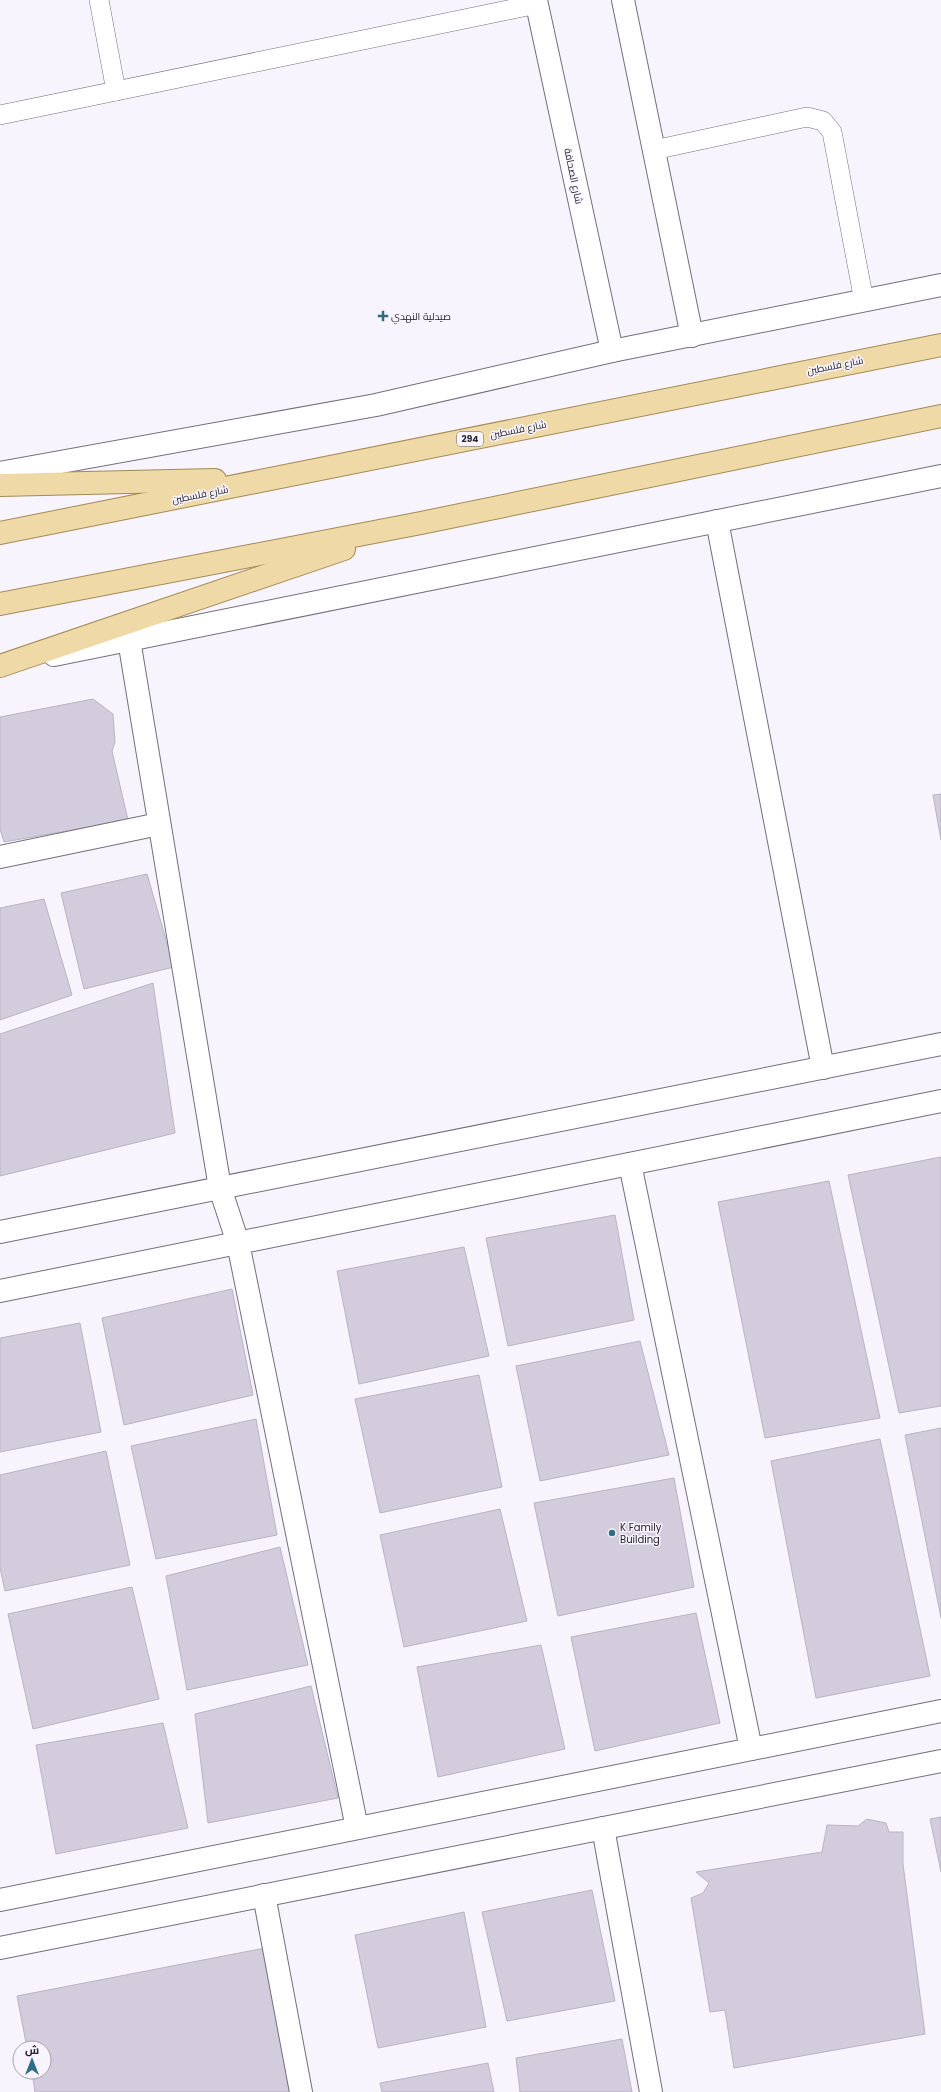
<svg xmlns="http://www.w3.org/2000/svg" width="941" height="2092" font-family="Poppins,Cairo,sans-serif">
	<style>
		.building { fill: #d2ccdc; stroke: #b9b3c3 }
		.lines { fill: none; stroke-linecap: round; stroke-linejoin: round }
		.lane-casing { stroke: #746e7d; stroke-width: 20 }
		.street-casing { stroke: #746e7d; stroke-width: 24 }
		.secondary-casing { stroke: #746e7d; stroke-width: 24 }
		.primary-casing { stroke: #a28a55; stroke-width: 24 }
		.lane { stroke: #fff; stroke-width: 19 }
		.street { stroke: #fff; stroke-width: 22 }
		.secondary { stroke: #fff; stroke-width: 22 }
		.primary { stroke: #efdaa7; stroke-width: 22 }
		.poi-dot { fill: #306c83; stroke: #f8f4fe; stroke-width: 1.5 }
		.labels { text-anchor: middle; stroke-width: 3; stroke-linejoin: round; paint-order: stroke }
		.shield { fill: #f8f4fe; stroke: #65626a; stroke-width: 1 }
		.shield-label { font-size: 9px; font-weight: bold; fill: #26232a }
		.street-label { font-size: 10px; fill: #26232a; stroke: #f8f4fe }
		.poi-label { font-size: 10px; fill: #26232a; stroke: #f8f4fe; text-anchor: start }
	</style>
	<rect width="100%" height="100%" fill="#f8f4fe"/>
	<!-- building -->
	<g class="building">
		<path d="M93 699 113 714 115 742 112 751 128 820 4 842 0 829V717Z"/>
		<path d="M941 794V840L933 795Z"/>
		<path d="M147 874 174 967 84 989 61 893Z"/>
		<path d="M44 899 72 995 0 1020V908Z"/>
		<path d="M153 983 175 1133 0 1176V1034Z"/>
		<path d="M941 1157V1406L899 1413 848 1175Z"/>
		<path d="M829 1181 880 1418 765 1438 718 1202Z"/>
		<path d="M615 1215 634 1320 508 1346 486 1238Z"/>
		<path d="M464 1247 489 1356 359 1384 337 1271Z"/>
		<path d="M232 1289 253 1395 124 1425 102 1318Z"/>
		<path d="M80 1323 101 1432 0 1452V1338Z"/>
		<path d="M640 1341 669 1455 540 1481 516 1366Z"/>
		<path d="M479 1375 502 1487 380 1513 355 1399Z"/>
		<path d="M256 1419 277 1535 156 1559 131 1446Z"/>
		<path d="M941 1428V1618L905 1435Z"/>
		<path d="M880 1439 930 1676 816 1698 771 1461Z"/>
		<path d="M106 1451 130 1565 5 1591 0 1568V1475Z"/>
		<path d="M674 1478 694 1587 558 1616 534 1503Z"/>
		<path d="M500 1509 527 1621 404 1647 380 1535Z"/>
		<path d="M280 1547 308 1665 187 1690 166 1576Z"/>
		<path d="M132 1587 159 1699 33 1729 8 1614Z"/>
		<path d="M696 1613 720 1723 595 1751 571 1637Z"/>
		<path d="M541 1645 565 1749 438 1777 417 1667Z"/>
		<path d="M311 1686 338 1798 208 1823 195 1714Z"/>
		<path d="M163 1723 188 1828 56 1854 36 1745Z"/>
		<path d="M941 1817V1872L930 1819Z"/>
		<path d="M867 1819 886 1823 889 1832H903V1864L925 2034 734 2068 725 2010 710 2012 691 1898 703 1893 709 1883 696 1872 822 1852 827 1825 858 1826Z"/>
		<path d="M592 1890 615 2001 507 2021 482 1912Z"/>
		<path d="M464 1912 486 2027 378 2048 355 1935Z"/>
		<path d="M265 1948 292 2092H35L32 2072H44V2048H27L17 1996Z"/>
		<path d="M622 2039 632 2092H520L516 2058Z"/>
		<path d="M488 2063 494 2092H382L380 2083Z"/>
	</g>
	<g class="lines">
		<!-- lane casing -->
		<g class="lane-casing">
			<g id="lane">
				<path d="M99 0 116 91"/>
				<path d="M0 115 537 4"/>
				<path d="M654 150 807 117 823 121 832 132 864 301"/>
			</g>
		</g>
		<!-- street casing -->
		<g class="street-casing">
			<g id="street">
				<path d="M717 521 823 1068"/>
				<path d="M129 640 220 1188 238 1243 357 1828"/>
				<path d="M0 857 159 824"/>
				<path d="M630 1164 751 1749"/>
				<path d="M0 1232 941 1044"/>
				<path d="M0 1291 941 1101"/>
				<path d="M603 1828 651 2092"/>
				<path d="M264 1895 301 2092"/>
				<path d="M0 1900 941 1711"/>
				<path d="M0 1948 941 1761"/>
			</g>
		</g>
		<!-- secondary casing -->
		<g class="secondary-casing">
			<g id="secondary">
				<path d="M536 0 612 351"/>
				<path d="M623 0 692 336"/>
				<path d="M0 473 376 405 612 351 941 285"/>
				<path d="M54 655 941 476"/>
			</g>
		</g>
		<!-- primary casing -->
		<g class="primary-casing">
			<g id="primary">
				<path d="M0 485 215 480"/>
				<path d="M0 533 941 345"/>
				<path d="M0 604 421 523 941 416"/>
				<path d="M0 666 344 549"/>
			</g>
		</g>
		<!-- lane -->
		<use href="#lane" class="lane"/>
		<!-- street -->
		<use href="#street" class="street"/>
		<!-- secondary -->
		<use href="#secondary" class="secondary"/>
		<!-- primary -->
		<use href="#primary" class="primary"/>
	</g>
	<!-- markers -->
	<g class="poi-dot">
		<path d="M381 310h4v4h4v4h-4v4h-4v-4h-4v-4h4z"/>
		<circle cx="612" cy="1533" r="4"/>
	</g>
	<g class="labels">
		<!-- shield labels -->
		<rect class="shield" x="457" y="432" width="26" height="14" rx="3"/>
		<g class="shield-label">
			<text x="470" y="442">294</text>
		</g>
		<!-- street labels -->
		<g class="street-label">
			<text transform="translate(574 176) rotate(78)" y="4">شارع الصحافة</text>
			<text transform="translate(835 365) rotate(-11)" y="4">شارع فلسطين</text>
			<text transform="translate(518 429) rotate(-11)" y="4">شارع فلسطين</text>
			<text transform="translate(200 494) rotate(-11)" y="4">شارع فلسطين</text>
		</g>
		<!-- poi labels -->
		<g class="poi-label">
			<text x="391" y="320">صيدلية النهدي</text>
			<text x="620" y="1531">K Family<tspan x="620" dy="12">Building</tspan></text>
		</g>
	</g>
	<!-- north arrow -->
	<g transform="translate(32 2060)"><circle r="19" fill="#f8f4fe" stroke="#a4a0a9"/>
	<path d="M0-3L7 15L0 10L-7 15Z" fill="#306c83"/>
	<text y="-6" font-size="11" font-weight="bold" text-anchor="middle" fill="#26232a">ش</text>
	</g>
</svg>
